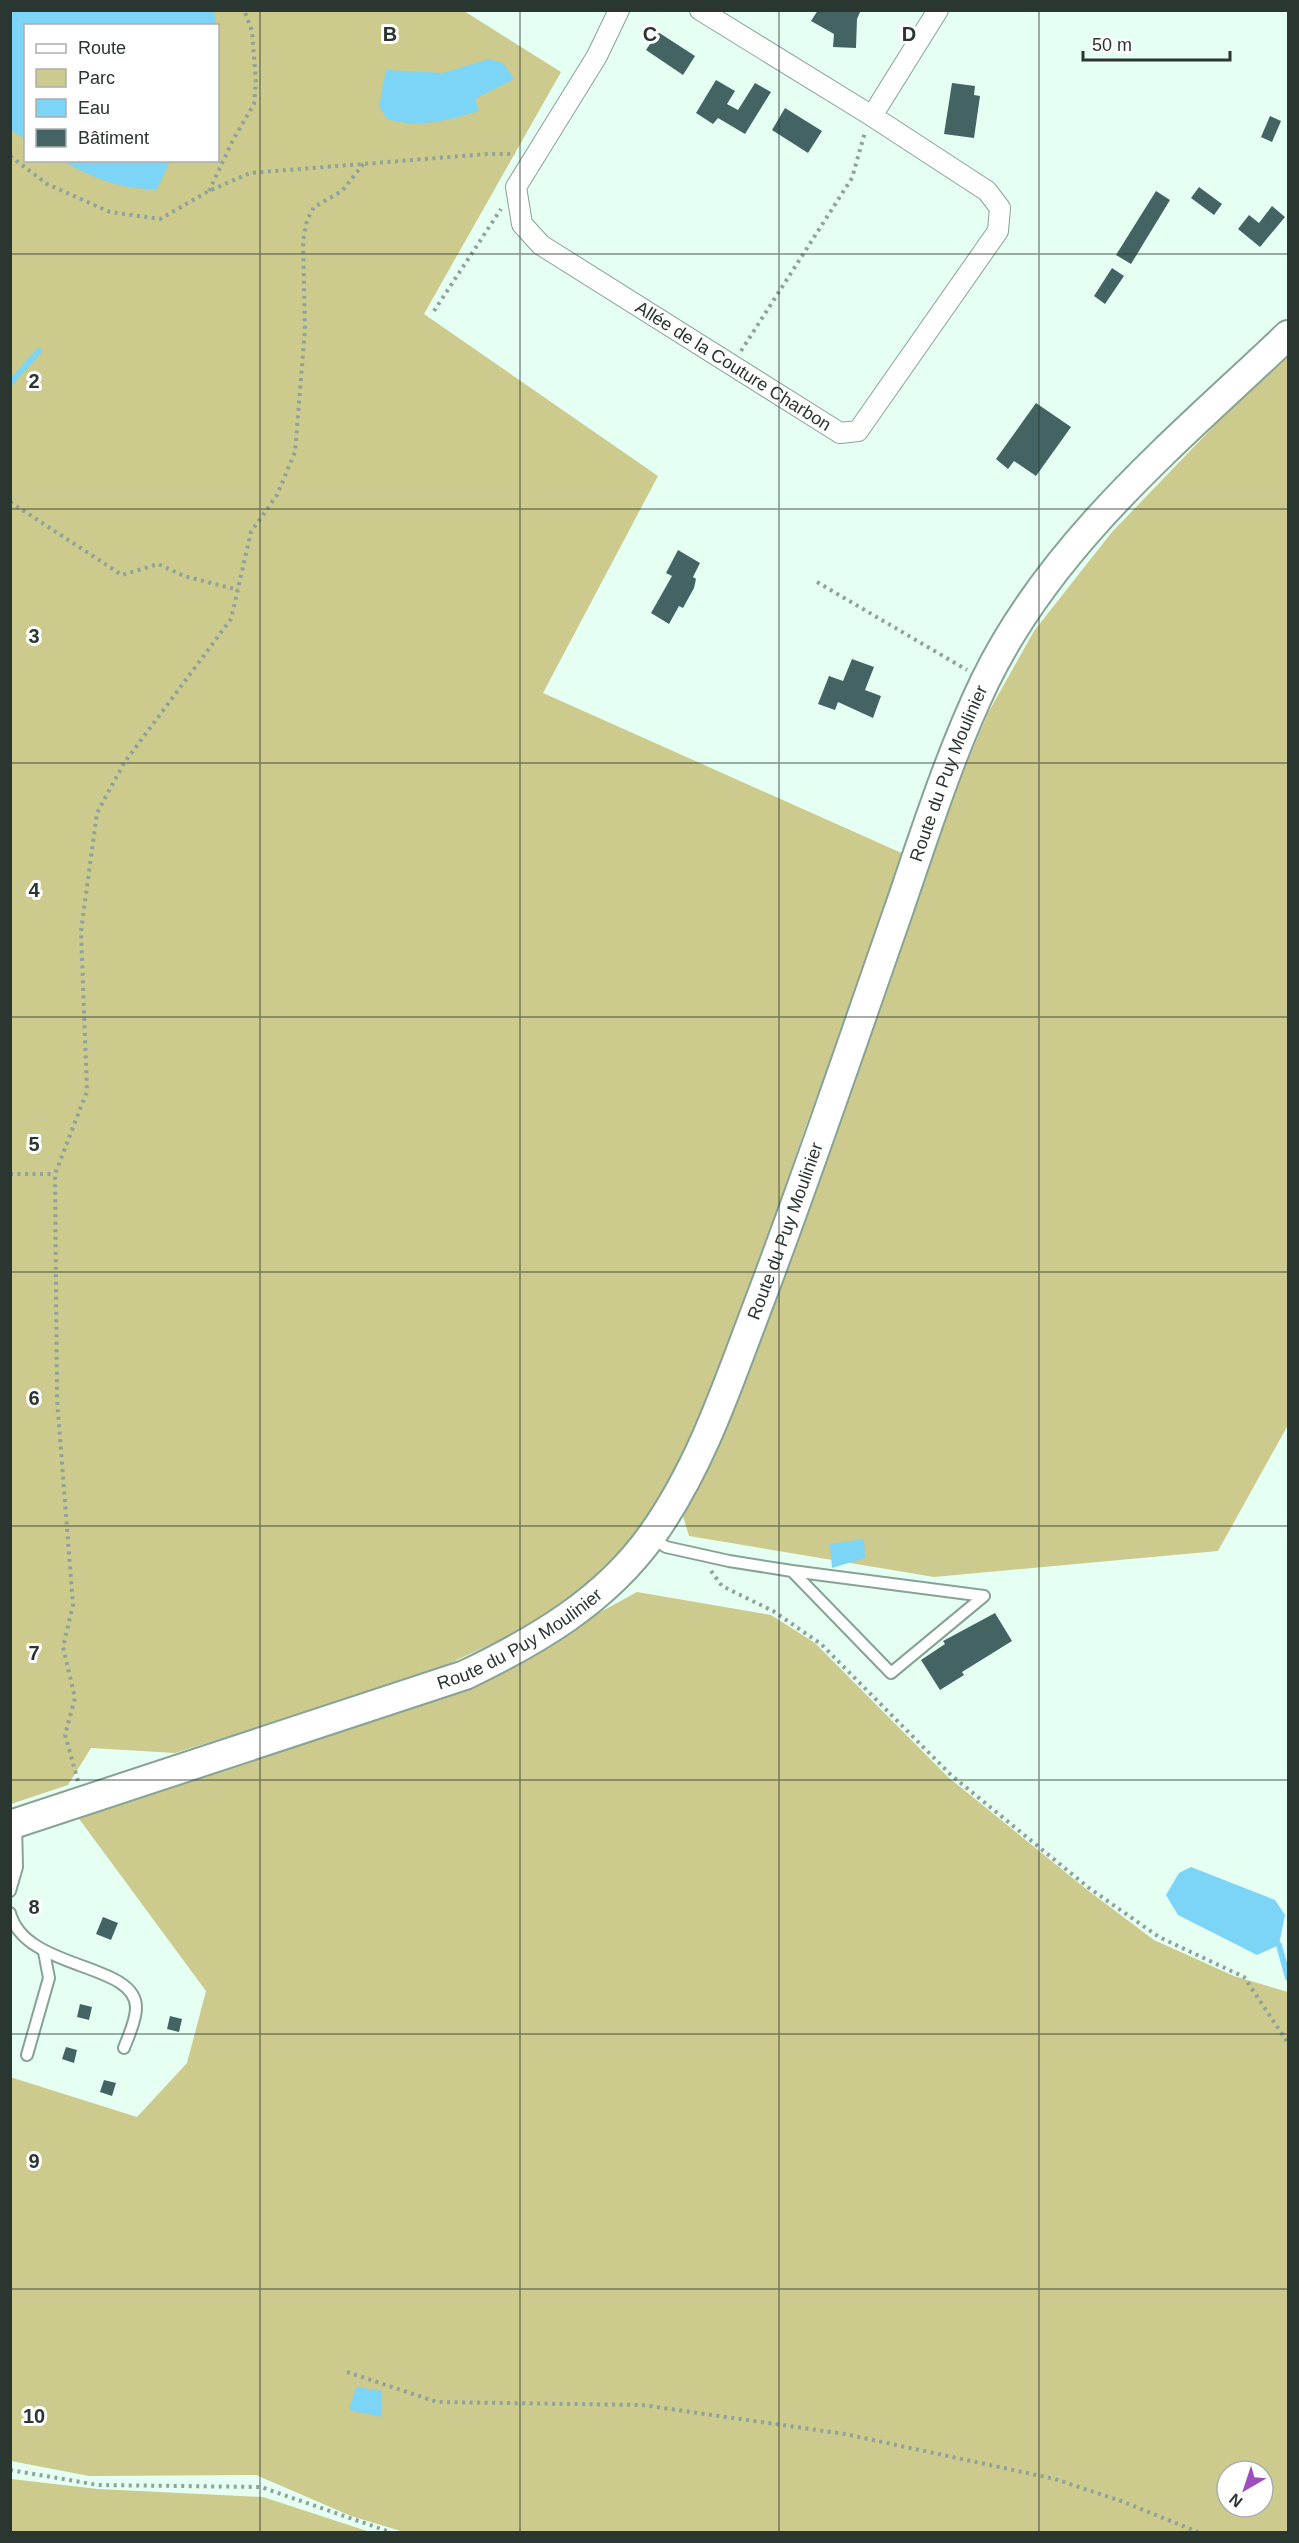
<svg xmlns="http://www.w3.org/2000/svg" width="1299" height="2543" font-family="Helvetica,sans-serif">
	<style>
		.green { fill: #ccca8c; fill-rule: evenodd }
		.water { fill: #7cd4f6 }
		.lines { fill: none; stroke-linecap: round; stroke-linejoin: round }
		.stream { stroke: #7cd4f6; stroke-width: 6 }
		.building { fill: #446464 }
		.lane-casing { stroke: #86a395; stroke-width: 14 }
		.street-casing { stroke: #86a395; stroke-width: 22 }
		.secondary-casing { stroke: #86a395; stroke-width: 32 }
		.path { stroke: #90a39a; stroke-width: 4; stroke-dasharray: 3 4.5; stroke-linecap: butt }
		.lane { stroke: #fff; stroke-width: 10 }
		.street { stroke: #fff; stroke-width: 20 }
		.secondary { stroke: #fff; stroke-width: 28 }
		.grid { fill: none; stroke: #2a3630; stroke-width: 1.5; stroke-opacity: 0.55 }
		.labels { text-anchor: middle; stroke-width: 6; stroke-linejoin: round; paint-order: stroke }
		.street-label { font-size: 18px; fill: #2a3630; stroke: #fff }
		.grid-label { font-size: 20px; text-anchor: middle; font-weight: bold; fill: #2a3630; stroke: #fff; stroke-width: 6; stroke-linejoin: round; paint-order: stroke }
	</style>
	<rect width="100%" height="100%" fill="#e6fff3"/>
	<!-- green -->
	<g class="green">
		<path d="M11 11H464L561 72 424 314 658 476 543 693 906 855 806 1126 721 1372 678 1476 616 1561 539 1622 420 1677 175 1753 91 1748 68 1785 11 1804ZM26 26H218V160H26Z"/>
		<path d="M1288 349V1425L1218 1551 934 1577 689 1536 683 1516 813 1201 886 986 960 780 988 713 1034 631 1112 532Z"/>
		<path d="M637 1592 771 1615 815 1643 948 1777 1086 1889 1154 1940 1234 1976 1288 1992V2532H404L351 2516 256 2475 89 2476 11 2461 10 2077 137 2117 187 2063 206 1991 77 1816 443 1698ZM1227 2471H1263V2507H1227Z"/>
		<path d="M11 2479 98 2489 263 2497 370 2532H11Z"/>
	</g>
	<!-- water -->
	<g class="water">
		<path d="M10 11H214L216 25 26 26 25 139 11 130Z"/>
		<path d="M489 59 503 63 514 79 475 99 479 111C448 120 419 129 387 119L379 106 386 70 443 73Z"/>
		<path d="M63 161H170L157 189C121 190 94 178 63 161Z"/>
		<path d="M864 1539 865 1558 832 1568 830 1544Z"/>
		<path d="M1191 1867 1275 1900 1285 1915 1279 1945 1257 1955 1178 1915 1166 1895 1179 1873Z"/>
		<path d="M356 2387 382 2391V2417L349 2410Z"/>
	</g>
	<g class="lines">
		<!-- stream -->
		<g class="stream">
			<path d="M10 383 39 351"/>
			<path d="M1279 1945 1288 1978"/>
		</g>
	</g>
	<!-- building -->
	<g class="building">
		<path d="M818 10H861L857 19 856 48 833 47 834 34 811 21Z"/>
		<path d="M658 32 695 56 683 75 646 50Z"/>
		<path d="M716 80 735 91 727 104 738 110 755 83 771 92 745 134 718 118 713 124 696 113Z"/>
		<path d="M952 83 975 86 974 95 980 96 974 138 944 134Z"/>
		<path d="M785 108 822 131 808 153 772 130Z"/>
		<path d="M1270 116 1281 121 1272 142 1261 137Z"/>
		<path d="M1199 187 1222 204 1214 215 1191 198Z"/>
		<path d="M1156 191 1170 200 1131 264 1116 255Z"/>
		<path d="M1272 206 1285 217 1260 247 1238 229 1249 215 1259 223Z"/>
		<path d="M1112 268 1124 276 1105 304 1094 296Z"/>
		<path d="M1036 403 1071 427 1036 476 1014 461 1008 469 996 459Z"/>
		<path d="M678 550 700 563 693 577 696 579 694 588 683 608 679 606 669 624 651 613 672 576 666 573Z"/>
		<path d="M852 659 874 667 865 690 881 696 873 718 838 702 835 710 818 704 829 676 843 681Z"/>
		<path d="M995 1613 1012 1641 962 1672 964 1675 940 1690 921 1660 945 1644 943 1641Z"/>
		<path d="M103 1917 118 1923 111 1940 96 1934Z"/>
		<path d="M80 2004 92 2007 89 2020 77 2017Z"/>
		<path d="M170 2016 182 2019 179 2032 167 2029Z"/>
		<path d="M66 2047 77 2050 74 2063 62 2059Z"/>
		<path d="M104 2080 116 2083 112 2096 100 2092Z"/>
	</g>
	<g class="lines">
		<!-- lane casing -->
		<g class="lane-casing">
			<g id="lane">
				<path d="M651 1537 666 1547 729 1561 792 1571 891 1673 984 1596 792 1571"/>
				<path d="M10 1891 17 1867 16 1824"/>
				<path d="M10 1913C25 1971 137 1962 136 2008 136 2021 128 2037 124 2048"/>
				<path d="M27 2055 49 1978 44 1952"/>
			</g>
		</g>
		<!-- street casing -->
		<g class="street-casing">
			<g id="street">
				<path id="s1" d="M619 10 597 56 516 187 522 224 541 245 840 433 858 431 998 231 1000 208 987 191 872 116"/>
				<path d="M700 10 872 116 938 10"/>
			</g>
		</g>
		<!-- secondary casing -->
		<g class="secondary-casing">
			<g id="secondary">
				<path id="s2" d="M10 1825 465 1675C536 1641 605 1601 652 1535 702 1465 729 1381 760 1300 809 1171 853 1040 899 909 925 833 950 754 985 681 1053 541 1178 440 1288 335"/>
			</g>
		</g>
		<!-- path -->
		<g class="path">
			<path d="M10 156 47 184 110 212 160 219 209 191 250 173 487 154H515"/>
			<path d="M209 191 233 140 254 104 256 82 252 31 244 10"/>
			<path d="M434 311 501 209"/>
			<path d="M741 351 852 178 865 132"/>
			<path d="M10 502 122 575 158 564 184 576 238 590"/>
			<path d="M817 582 967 670"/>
			<path d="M10 1174H55"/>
			<path d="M711 1571 722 1586 773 1611 821 1644 951 1775 1089 1888 1159 1937 1244 1977 1288 2043"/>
			<path d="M78 1781 65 1735 75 1698 63 1647 73 1605 57 1399 55 1174 87 1091 81 931 97 813 124 763 231 619 251 532 277 495 295 452 305 329 303 241 307 220 314 207 342 191 365 162"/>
			<path d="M347 2372 437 2402 642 2405 845 2434 1055 2479 1121 2501 1198 2532"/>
			<path d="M10 2470 98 2485 261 2487 390 2532"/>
		</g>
		<!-- lane -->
		<use href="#lane" class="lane"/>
		<!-- street -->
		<use href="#street" class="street"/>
		<!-- secondary -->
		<use href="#secondary" class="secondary"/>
	</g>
	<!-- grid -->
	<path class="grid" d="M260 10V2532M520 10V2532M779 10V2532M1039 10V2532M10 254H1288M10 509H1288M10 763H1288M10 1017H1288M10 1272H1288M10 1526H1288M10 1780H1288M10 2034H1288M10 2289H1288"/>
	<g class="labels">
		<!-- street labels -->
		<g class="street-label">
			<text dy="6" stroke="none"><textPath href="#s1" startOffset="498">Allée de la Couture Charbon</textPath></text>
			<text dy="6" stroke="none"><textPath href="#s2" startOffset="1534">Route du Puy Moulinier</textPath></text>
			<text dy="6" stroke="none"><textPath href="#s2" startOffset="1048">Route du Puy Moulinier</textPath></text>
			<text dy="6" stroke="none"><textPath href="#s2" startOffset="544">Route du Puy Moulinier</textPath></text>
		</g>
	</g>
	<g class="grid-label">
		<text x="390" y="41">B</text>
		<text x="650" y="41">C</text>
		<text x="909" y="41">D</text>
		<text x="34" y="388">2</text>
		<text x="34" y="643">3</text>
		<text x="34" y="897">4</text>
		<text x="34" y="1151">5</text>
		<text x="34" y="1405">6</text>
		<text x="34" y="1660">7</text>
		<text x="34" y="1914">8</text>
		<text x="34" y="2168">9</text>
		<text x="34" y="2423">10</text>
	</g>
	<!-- border -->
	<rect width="1299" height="2543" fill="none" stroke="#2a3630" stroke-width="24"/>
	<!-- legend -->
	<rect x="24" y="24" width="195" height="138" fill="#ffffff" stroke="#aaafac" stroke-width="1.5"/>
	<rect x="36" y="44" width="30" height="9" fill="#ffffff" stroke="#aaafac" stroke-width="1.5"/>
	<text x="78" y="54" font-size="18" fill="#2a3630">Route</text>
	<rect x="36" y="69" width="30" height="18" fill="#ccca8c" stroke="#aaafac" stroke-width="1.5"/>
	<text x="78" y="84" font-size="18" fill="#2a3630">Parc</text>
	<rect x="36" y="99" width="30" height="18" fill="#7cd4f6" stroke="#aaafac" stroke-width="1.5"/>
	<text x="78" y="114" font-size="18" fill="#2a3630">Eau</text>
	<rect x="36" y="129" width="30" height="18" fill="#446464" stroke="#aaafac" stroke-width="1.5"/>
	<text x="78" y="144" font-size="18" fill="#2a3630">Bâtiment</text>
	<!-- north arrow -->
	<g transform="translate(1245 2489) rotate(219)"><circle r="28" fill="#ffffff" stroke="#aaafac" stroke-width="1.5"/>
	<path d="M0-4.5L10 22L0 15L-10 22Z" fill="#9d4fc0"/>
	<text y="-9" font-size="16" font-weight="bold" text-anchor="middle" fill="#2a3630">N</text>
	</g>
	<!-- scale -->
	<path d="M1083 51v9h147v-9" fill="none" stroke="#2a3630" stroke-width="3"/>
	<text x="1092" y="51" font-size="18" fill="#2a3630" stroke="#ffffff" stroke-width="4.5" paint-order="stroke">50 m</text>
</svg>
